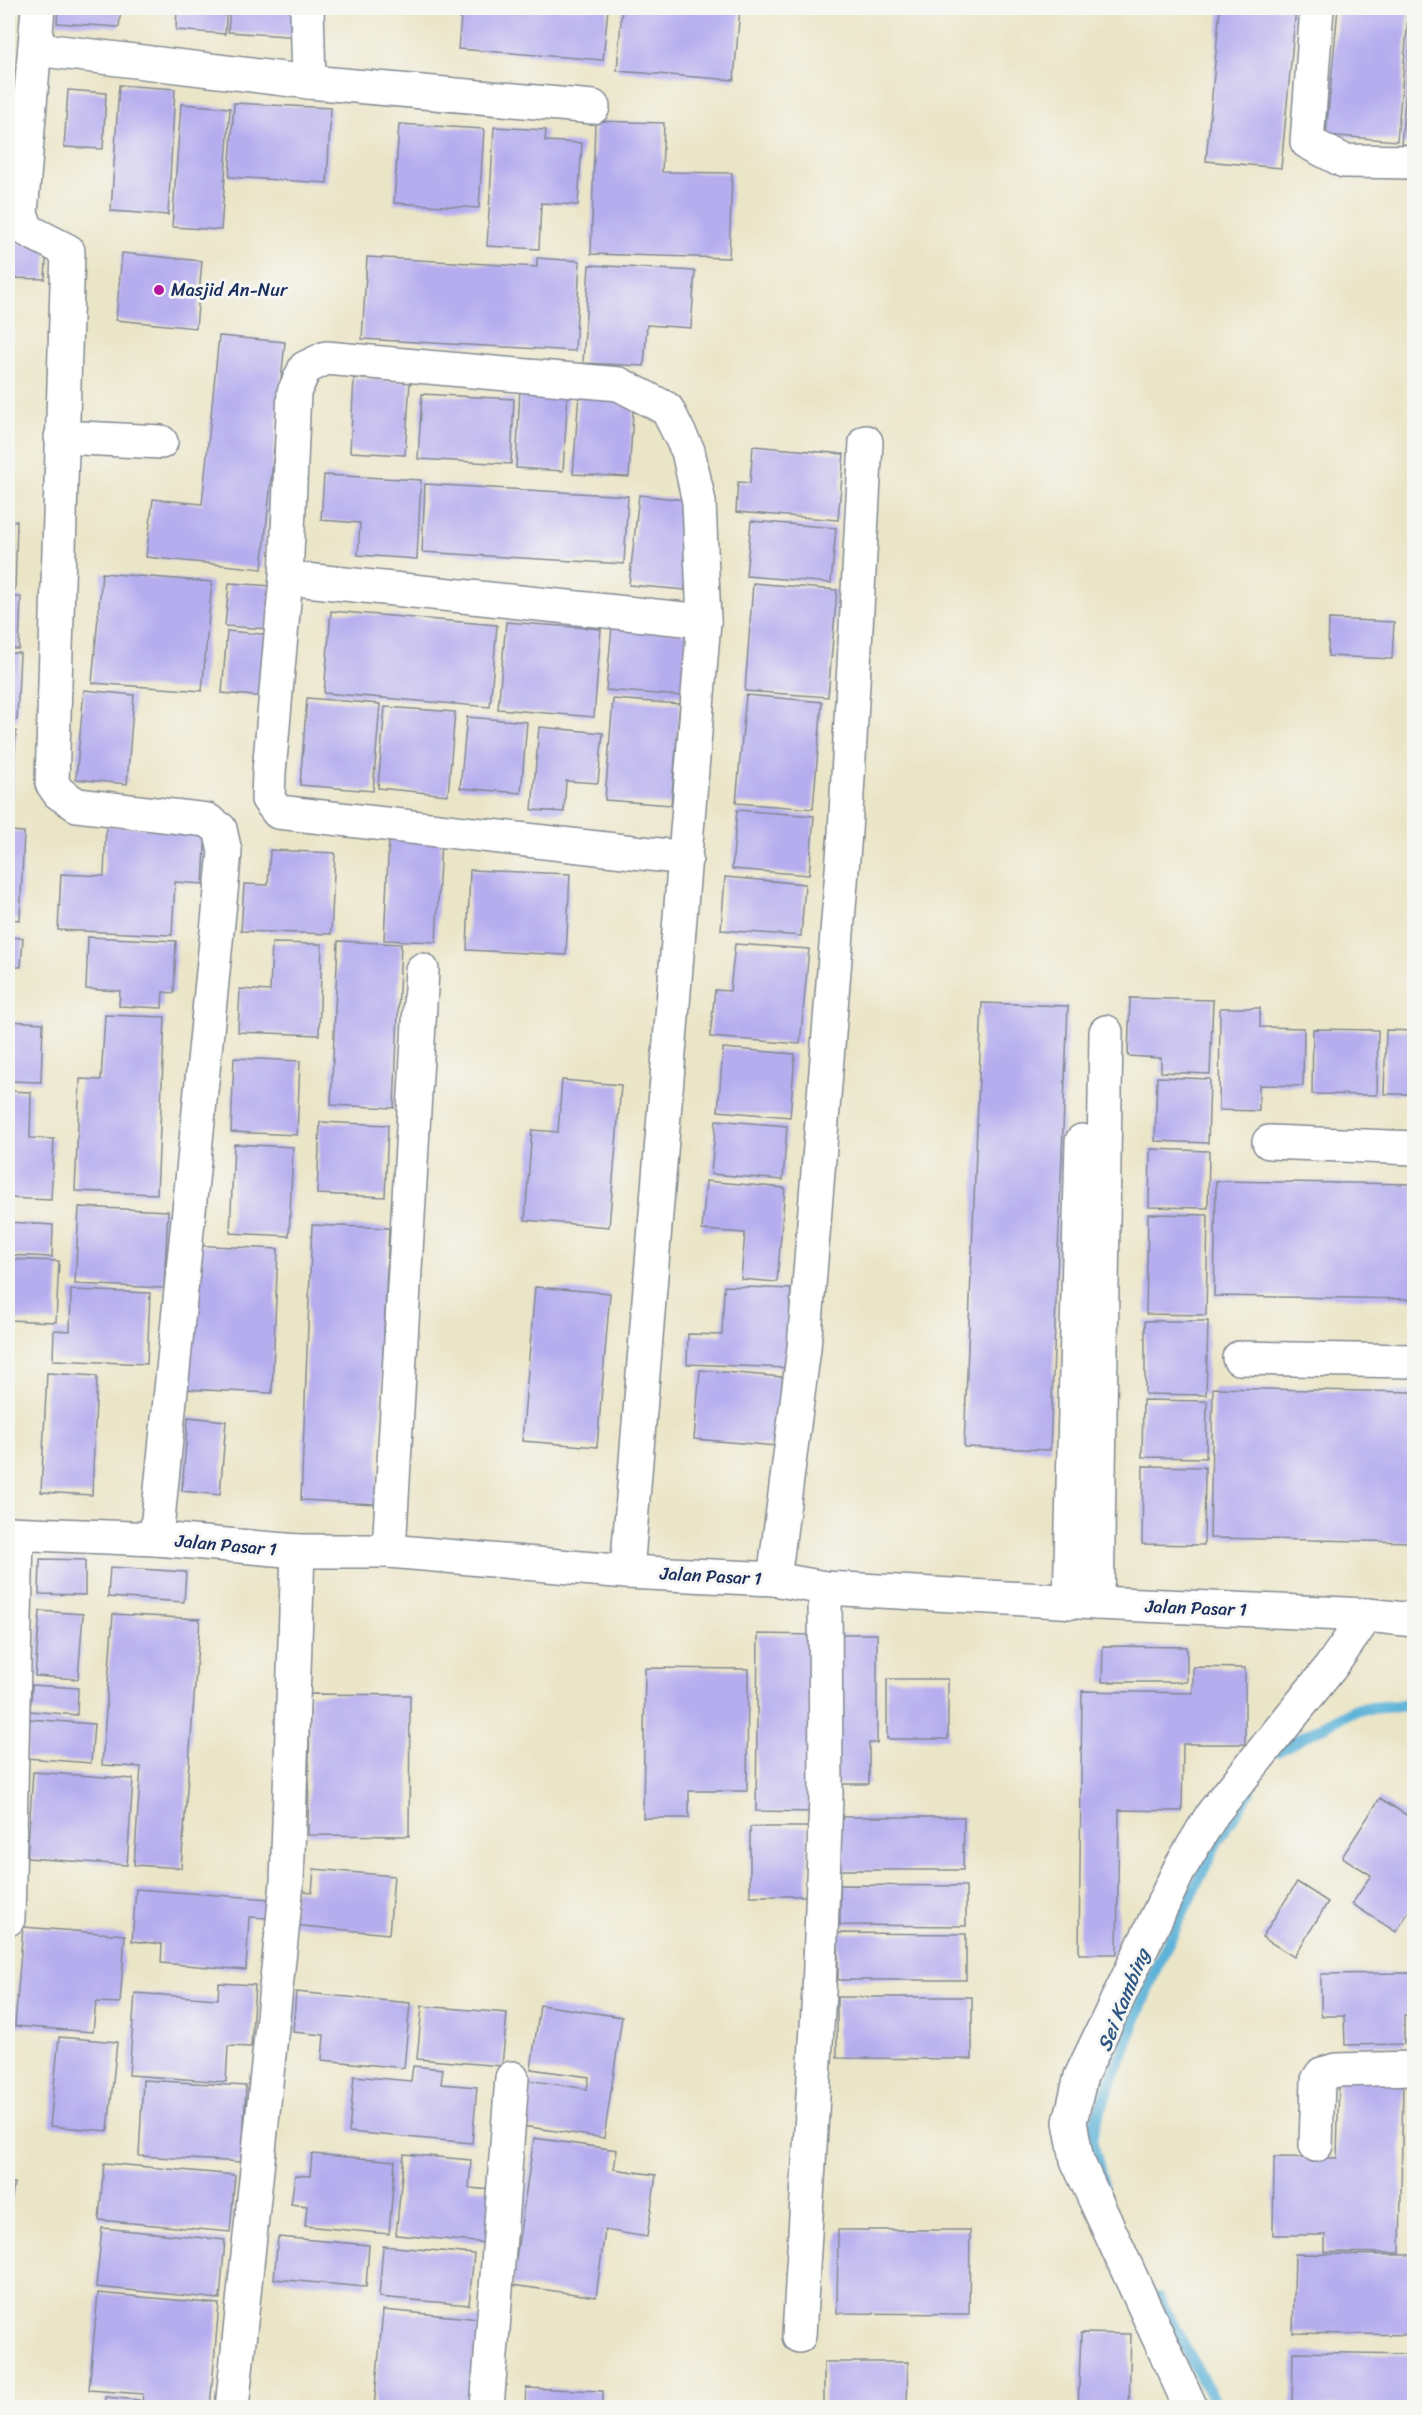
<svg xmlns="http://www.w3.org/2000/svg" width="1422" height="2415" font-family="Sriracha,sans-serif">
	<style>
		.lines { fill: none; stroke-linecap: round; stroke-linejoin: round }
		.stream { stroke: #5cb2d8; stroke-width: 12 }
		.building { fill: #b6adef }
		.minor-casing { stroke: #838a92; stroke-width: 36 }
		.minor { stroke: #fff; stroke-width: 33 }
		.poi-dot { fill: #b5179e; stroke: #f6f6f2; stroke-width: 2 }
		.labels { text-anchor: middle; stroke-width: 6; stroke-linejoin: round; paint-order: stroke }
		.poi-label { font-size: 18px; fill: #1b2f5e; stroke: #f6f6f2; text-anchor: start }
		.street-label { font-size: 18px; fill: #1b2f5e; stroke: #f6f6f2 }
		.water-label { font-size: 20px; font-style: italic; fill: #2e5683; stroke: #f6f6f2 }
	</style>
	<rect width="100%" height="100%" fill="#f6f6f2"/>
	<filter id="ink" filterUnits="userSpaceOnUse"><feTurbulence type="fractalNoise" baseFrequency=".0167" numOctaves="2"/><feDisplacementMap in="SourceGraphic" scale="12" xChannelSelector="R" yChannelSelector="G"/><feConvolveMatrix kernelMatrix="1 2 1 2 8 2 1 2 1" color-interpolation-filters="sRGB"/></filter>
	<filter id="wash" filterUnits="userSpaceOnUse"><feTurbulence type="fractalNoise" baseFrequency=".008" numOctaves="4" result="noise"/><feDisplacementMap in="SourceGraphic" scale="24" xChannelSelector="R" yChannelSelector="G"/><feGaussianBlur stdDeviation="1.35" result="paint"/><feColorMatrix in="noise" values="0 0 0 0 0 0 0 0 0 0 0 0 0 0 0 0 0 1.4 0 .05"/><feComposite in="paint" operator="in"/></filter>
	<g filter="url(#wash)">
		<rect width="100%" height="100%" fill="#ebe5c7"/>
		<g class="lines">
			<!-- stream -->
			<g class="stream">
				<path d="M1277 1751 1356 1709 1414 1705"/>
				<path d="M1103 2186 1091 2139 1094 2125 1154 1972 1217 1841 1250 1791"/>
				<path d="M1158 2298 1218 2408"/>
			</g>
		</g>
		<g id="blocks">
			<!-- building -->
			<g class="building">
				<path d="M58 8H121L119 27 57 23Z"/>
				<path d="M177 8H227L225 34 176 30Z"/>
				<path d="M230 8H303L300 37 228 32Z"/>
				<path d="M462 8H608L603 60 458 49Z"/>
				<path d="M622 8H740L734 80 617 71Z"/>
				<path d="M1220 8H1296L1281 168 1206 161Z"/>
				<path d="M1338 8H1409L1397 141 1326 135Z"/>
				<path d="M1413 13H1414V145L1401 144Z"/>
				<path d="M119 85 175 89 168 215 111 211Z"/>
				<path d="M68 90 106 93 103 149 64 147Z"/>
				<path d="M234 103 331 108 327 183 229 177Z"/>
				<path d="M181 104 230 108 221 230 172 227Z"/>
				<path d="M595 121 664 123 662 172 732 173 729 258 591 254Z"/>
				<path d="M399 124 484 129 479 208 394 203Z"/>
				<path d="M494 127 546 130 545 141 582 143 578 205 541 203 539 249 487 246Z"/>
				<path d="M8 243 47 245 45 279 8 278Z"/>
				<path d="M122 253 202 261 196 328 116 320Z"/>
				<path d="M367 257 537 267V258L580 261 575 351 362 339Z"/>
				<path d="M589 265 695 271 691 328 647 325 644 366 583 363Z"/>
				<path d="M219 336 285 342 262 569 146 557 153 499 202 504Z"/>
				<path d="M354 378 410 382 405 455 350 452Z"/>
				<path d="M520 388 568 392 563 471 516 468Z"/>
				<path d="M422 394 514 399 511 464 418 459Z"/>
				<path d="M579 394 634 397 629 477 573 474Z"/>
				<path d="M753 446 844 454 838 520 736 512 738 482 750 483Z"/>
				<path d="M324 475 421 480 417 559 358 555 360 523 321 520Z"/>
				<path d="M425 484 628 496 624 564 422 552Z"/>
				<path d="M639 495 695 501 685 590 629 585Z"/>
				<path d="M8 520 17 521 15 590H8Z"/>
				<path d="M751 521 836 528 831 583 746 576Z"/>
				<path d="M102 573 212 582 202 691 92 683Z"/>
				<path d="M229 583 272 586 268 629 225 626Z"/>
				<path d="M753 583 837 590 828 697 745 691Z"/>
				<path d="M8 597H21L19 649H8Z"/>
				<path d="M331 611 497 625 490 707 324 693Z"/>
				<path d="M1329 619 1394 622 1392 659 1328 656Z"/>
				<path d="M506 622 601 629 594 717 498 709Z"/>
				<path d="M612 627 687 633 682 696 606 690Z"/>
				<path d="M227 631 272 635 267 697 222 693Z"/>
				<path d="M8 653H20L17 720 8 719Z"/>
				<path d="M84 690 134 695 127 784 76 779Z"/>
				<path d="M746 695 822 702 813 809 736 803Z"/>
				<path d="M307 698 380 704 373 791 300 785Z"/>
				<path d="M613 699 680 704 671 805 605 800Z"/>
				<path d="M385 707 455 712 448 795 378 788Z"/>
				<path d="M467 717 527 722 521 793 460 788Z"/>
				<path d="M539 727 603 733 598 783 566 781 564 812 532 810Z"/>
				<path d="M8 731H16L12 798 8 797Z"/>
				<path d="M737 810 814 816 809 875 732 869Z"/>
				<path d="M106 826 206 830 203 884 175 882 172 935 58 930 61 874 104 876Z"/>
				<path d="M8 831 24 832 20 920 8 919Z"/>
				<path d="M389 838 441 840 436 942 384 940Z"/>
				<path d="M270 850 335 853 331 934 241 931 244 884 268 885Z"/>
				<path d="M470 870 570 874 566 955 467 950Z"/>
				<path d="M725 877 805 884 801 936 721 930Z"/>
				<path d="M8 937 23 938 21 967H8Z"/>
				<path d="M88 937 176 941 174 993 163 992 162 1008 119 1006 120 991 86 989Z"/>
				<path d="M338 941 401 944 394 1108 331 1105Z"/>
				<path d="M272 943 322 944 319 1035 238 1032 240 989 270 991Z"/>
				<path d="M735 944 809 949 800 1044 710 1037 715 990 730 991Z"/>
				<path d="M1130 998 1213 1000 1210 1074 1161 1072V1058L1128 1056Z"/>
				<path d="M982 1003 1068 1006 1050 1450 964 1447Z"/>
				<path d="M1220 1008H1260V1027L1304 1028 1303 1086 1259 1085V1111L1219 1110Z"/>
				<path d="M105 1015 165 1017 157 1194 75 1191 80 1079 101 1080Z"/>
				<path d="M8 1021 43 1023 41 1082 8 1081Z"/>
				<path d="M1313 1029 1378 1030 1377 1095 1312 1094Z"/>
				<path d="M1386 1030 1414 1031V1094H1384Z"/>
				<path d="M723 1048 795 1054 790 1117 718 1111Z"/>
				<path d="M234 1058 300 1061 297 1135 231 1132Z"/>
				<path d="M1157 1077 1210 1079 1208 1143 1155 1141Z"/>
				<path d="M562 1080 621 1085 609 1227 525 1220 532 1130 558 1132Z"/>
				<path d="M8 1091 31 1092 30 1138 54 1139 51 1200 8 1198Z"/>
				<path d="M716 1120 787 1126 783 1180 711 1174Z"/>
				<path d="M320 1122 388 1125 385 1197 317 1194Z"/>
				<path d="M234 1144 293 1147 289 1236 230 1233Z"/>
				<path d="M1150 1149 1209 1151 1208 1208 1149 1207Z"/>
				<path d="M706 1181 785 1188 777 1282 741 1279 745 1233 702 1230Z"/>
				<path d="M1216 1181 1414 1184V1299L1214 1296Z"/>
				<path d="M79 1207 168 1211 164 1288 75 1284Z"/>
				<path d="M1148 1214 1208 1215 1206 1315 1146 1314Z"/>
				<path d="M8 1222 53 1225 52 1257 8 1255Z"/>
				<path d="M312 1225 389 1228 376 1504 301 1500Z"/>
				<path d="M188 1245 278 1249 272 1393 181 1389Z"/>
				<path d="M8 1259 59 1261 56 1322 8 1320Z"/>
				<path d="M724 1286 791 1289 787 1368 687 1364 688 1334 722 1335Z"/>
				<path d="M535 1287 610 1293 597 1447 522 1441Z"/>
				<path d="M71 1290 150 1293 147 1364 53 1360 54 1330 70 1331Z"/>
				<path d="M1145 1321H1208L1206 1395 1145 1394Z"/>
				<path d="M700 1370 783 1377 777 1446 694 1439Z"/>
				<path d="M47 1373 97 1376 92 1495 41 1492Z"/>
				<path d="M1213 1388 1414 1392V1542L1210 1538Z"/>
				<path d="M1143 1400 1207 1401 1206 1458 1142 1457Z"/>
				<path d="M188 1417 226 1421 220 1495 182 1491Z"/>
				<path d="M1143 1466 1205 1467 1204 1545 1142 1544Z"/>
				<path d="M40 1559 85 1560V1595L39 1594Z"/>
				<path d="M110 1567 186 1572 184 1602 108 1597Z"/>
				<path d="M40 1611 83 1614 78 1679 35 1676Z"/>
				<path d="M113 1614 200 1619 181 1868 134 1865 141 1767 102 1765Z"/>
				<path d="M758 1634 816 1635 814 1812 756 1811Z"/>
				<path d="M833 1634H877V1743H869V1784H833Z"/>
				<path d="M1103 1646 1187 1647V1682H1102Z"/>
				<path d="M1193 1667 1245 1668V1744H1183L1182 1811 1119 1810 1117 1954H1079L1082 1691 1193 1693Z"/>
				<path d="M645 1668 748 1669 747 1791H689V1818H643Z"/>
				<rect x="887" y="1679" width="61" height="60"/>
				<path d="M32 1685 78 1688 77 1715 30 1711Z"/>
				<path d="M310 1694 410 1695 409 1836 308 1835Z"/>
				<path d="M29 1719 94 1724 91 1763 26 1758Z"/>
				<path d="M33 1772 133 1779 127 1865 27 1858Z"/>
				<path d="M1380 1798 1414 1820V1903L1396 1932 1352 1904 1371 1875 1342 1857Z"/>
				<path d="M839 1817H964L963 1870H838Z"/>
				<path d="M750 1827H808L807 1896H750Z"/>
				<path d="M314 1869 394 1876 389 1934 292 1925 295 1890 312 1892Z"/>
				<path d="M1297 1882 1328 1902 1294 1957 1262 1937Z"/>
				<path d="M840 1885 966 1886V1926L840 1925Z"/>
				<path d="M136 1889 269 1899 267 1918 249 1917 246 1970 161 1963 162 1944 132 1941Z"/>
				<path d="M23 1927 125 1935 120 2003 96 2002 93 2032 15 2026Z"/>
				<path d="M838 1933 966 1934V1980H838Z"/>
				<path d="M1414 1973V2015H1404V2044L1345 2045 1344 2016H1321V1974Z"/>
				<path d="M219 1983 255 1985 251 2047 228 2046 226 2082 129 2075 135 1993 218 1999Z"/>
				<path d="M296 1992 410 2003 404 2068 322 2060 324 2035 293 2032Z"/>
				<path d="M837 1997H972V2059L837 2058Z"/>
				<path d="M540 2005 622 2017 604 2138 522 2126 528 2080 587 2089 589 2077 531 2069Z"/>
				<path d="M422 2006 507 2013 502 2066 417 2059Z"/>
				<path d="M59 2037 117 2042 108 2131 50 2126Z"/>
				<path d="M413 2066 443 2069 441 2084 477 2087 472 2143 349 2132 354 2076 411 2081Z"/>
				<path d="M1339 2078 1403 2080 1400 2253 1325 2252V2235H1273L1274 2157 1337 2158Z"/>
				<path d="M143 2080 246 2086 242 2162 139 2156Z"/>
				<path d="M534 2138 617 2150 614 2169 656 2175 647 2237 605 2230 596 2297 512 2285Z"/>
				<path d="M312 2154 395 2161 389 2234 305 2226 307 2206 291 2204 295 2175 310 2176Z"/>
				<path d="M404 2154 471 2160 469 2188 492 2190 487 2243 396 2235Z"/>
				<path d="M104 2163 235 2175 230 2232 99 2220Z"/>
				<path d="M8 2183H14L9 2216 8 2215Z"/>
				<path d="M102 2228 225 2240 220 2299 96 2287Z"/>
				<path d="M838 2230H970L969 2314 837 2313Z"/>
				<path d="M278 2237 369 2245 366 2287 274 2279Z"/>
				<path d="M383 2246 474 2254 469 2305 379 2297Z"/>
				<path d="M1295 2254 1414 2255V2335L1293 2333Z"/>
				<path d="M98 2293 219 2304 210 2408H141L143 2394 89 2390Z"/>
				<path d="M383 2310 481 2319 473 2408H374Z"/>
				<path d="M1081 2333 1131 2334 1129 2408H1078Z"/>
				<path d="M1293 2352 1412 2354 1410 2407 1292 2406Z"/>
				<path d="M824 2362H908L907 2408H824Z"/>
				<path d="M526 2388 603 2391V2408H525Z"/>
				<path d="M105 2397 139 2400V2408H104Z"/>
			</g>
		</g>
	</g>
	<g filter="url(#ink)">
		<use href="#blocks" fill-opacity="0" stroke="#838a92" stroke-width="1.5"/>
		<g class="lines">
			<!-- minor casing -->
			<g class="minor-casing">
				<g id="minor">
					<path d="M38 8 21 213 27 230 68 251 52 783 59 793 77 805 207 820 220 829 225 852 156 1539"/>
					<path d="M307 8 309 82"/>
					<path d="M1317 8 1307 142 1344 161 1414 162"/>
					<path d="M35 49 309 82 593 107"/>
					<path d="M61 437 161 442"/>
					<path d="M286 578 704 621"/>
					<path d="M1269 1142 1414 1148"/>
					<path d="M1239 1358 1414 1361"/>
					<path d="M8 1533 156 1539 298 1551H389L627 1572 774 1579 825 1588 1097 1603 1367 1615 1414 1620"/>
					<path d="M389 1551 422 970"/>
					<path d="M627 1572 704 621 699 502 688 451 667 409 619 384 326 358 305 368 294 392 286 578 269 772 268 799 278 812 686 858"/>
					<path d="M774 1579 804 1348 845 832 866 442"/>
					<path d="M1070 1602 1082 1141"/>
					<path d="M1097 1603 1106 1032"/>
					<path d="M8 1919 17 1534"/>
					<path d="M1316 2145 1318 2080 1322 2074 1337 2070 1414 2068"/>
					<path d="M799 2336 819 1992 826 1796 825 1588"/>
					<path d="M232 2408 287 1883 298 1551"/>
					<path d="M487 2408 512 2078"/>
					<path d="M1191 2408 1077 2160 1070 2122 1081 2076 1180 1868 1213 1813 1330 1668 1367 1615"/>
				</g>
			</g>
			<!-- minor -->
			<use href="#minor" class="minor"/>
		</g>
	</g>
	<!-- markers -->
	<circle class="poi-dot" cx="159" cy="290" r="6"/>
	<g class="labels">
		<!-- poi labels -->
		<g class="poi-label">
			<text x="171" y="296">Masjid An-Nur</text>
		</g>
		<!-- street labels -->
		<g class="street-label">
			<text transform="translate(226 1545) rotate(5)" y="6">Jalan Pasar 1</text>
			<text transform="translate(711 1576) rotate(3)" y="6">Jalan Pasar 1</text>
			<text transform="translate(1196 1608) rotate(2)" y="6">Jalan Pasar 1</text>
		</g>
		<!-- water labels -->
		<g class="water-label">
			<text transform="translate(1123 2000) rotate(-68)" y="7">Sei Kambing</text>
		</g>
	</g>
	<!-- margin -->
	<rect width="1422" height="2415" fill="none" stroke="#f6f6f2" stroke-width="30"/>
</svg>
